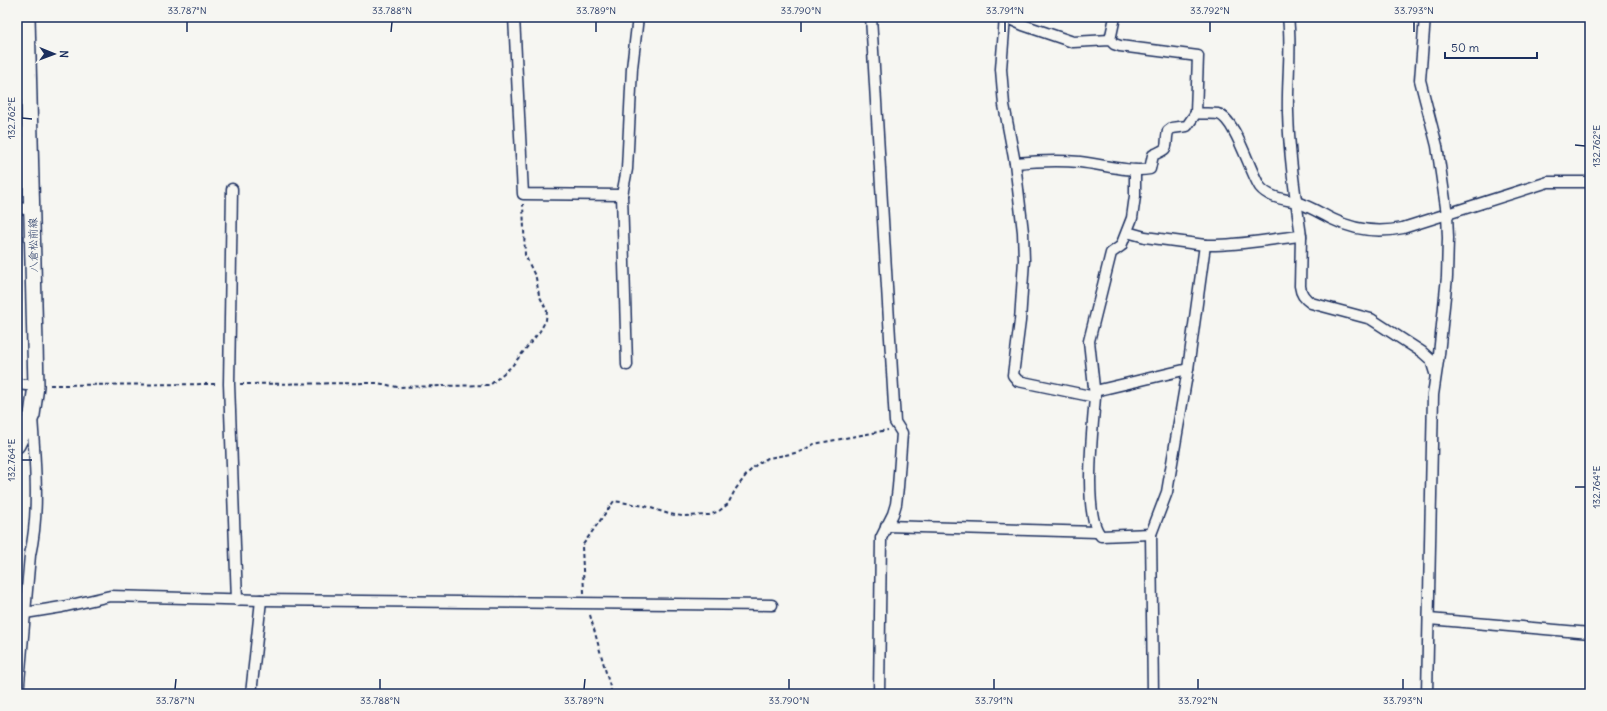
<svg xmlns="http://www.w3.org/2000/svg" width="1607" height="711" font-family="Delius,'Klee One',sans-serif">
	<style>
		.lines { fill: none; stroke-linecap: round; stroke-linejoin: round }
		.street-casing { stroke: #1b2f5e; stroke-width: 13 }
		.secondary-casing { stroke: #1b2f5e; stroke-width: 18 }
		.path { stroke: #1b2f5e; stroke-width: 2; stroke-dasharray: 4 3; stroke-linecap: butt }
		.street { stroke: #f6f6f2; stroke-width: 10 }
		.secondary { stroke: #f6f6f2; stroke-width: 15 }
		.ticks { fill: none; stroke: #1b2f5e; stroke-width: 1.5 }
		.labels { text-anchor: middle; stroke-width: 4; stroke-linejoin: round; paint-order: stroke }
		.street-label { font-size: 11px; fill: #1b2f5e; stroke: #f6f6f2 }
		.neatline { fill: none; stroke: #1b2f5e; stroke-width: 1.5 }
		.ticks-label { font-size: 10px; text-anchor: middle; fill: #1b2f5e }
	</style>
	<rect width="100%" height="100%" fill="#f6f6f2"/>
	<filter id="ink" filterUnits="userSpaceOnUse"><feTurbulence type="fractalNoise" baseFrequency=".025" numOctaves="2"/><feDisplacementMap in="SourceGraphic" scale="8" xChannelSelector="R" yChannelSelector="G"/><feConvolveMatrix kernelMatrix="1 2 1 2 8 2 1 2 1" color-interpolation-filters="sRGB"/></filter>
	<g filter="url(#ink)">
		<g class="lines">
			<!-- street casing -->
			<g class="street-casing">
				<g id="street">
					<path d="M514 17 523 194 622 195 627 169 632 68 638 17"/>
					<path d="M871 17 895 422 902 433 898 487 896 504 893 514 881 538 879 694"/>
					<path d="M1425 17 1420 80 1437 146 1447 214 1448 238 1447 277 1439 354 1433 395 1427 694"/>
					<path d="M1110 40 1115 17"/>
					<path d="M1015 163C1037 161 1058 160 1080 162 1100 164 1131 173 1150 169L1153 155C1172 147 1164 148 1168 131L1172 128 1187 126 1196 113"/>
					<path d="M232 189 229 384 237 600"/>
					<path d="M622 195 627 365"/>
					<path d="M17 207 32 211"/>
					<path d="M1127 232 1145 237 1205 245"/>
					<path d="M1301 236 1300 286C1301 294 1304 298 1311 303L1371 319 1422 352 1431 360 1435 373"/>
					<path d="M17 384 36 386"/>
					<path d="M1095 391 1188 369"/>
					<path d="M1095 397 1089 341 1111 253 1121 246 1132 218 1135 196V170"/>
					<path d="M886 526 1097 532"/>
					<path d="M1151 534 1101 536C1082 516 1093 426 1095 397L1018 381 1013 375 1020 321 1024 260 1023 232 1015 163 1004 105 1001 69 1005 17 1023 25 1073 42 1110 40 1114 44 1120 46 1198 56 1196 113C1203 114 1211 113 1218 114 1235 118 1250 172 1260 187 1269 198 1284 199 1296 202 1309 206 1320 213 1332 219 1354 230 1379 233 1403 228L1548 182H1590"/>
					<path d="M25 613 62 607 110 596 261 600 772 605"/>
					<path d="M1429 619 1590 633"/>
					<path d="M18 694 30 555C40 510 35 462 32 417"/>
					<path d="M251 694 261 600"/>
					<path d="M1153 694 1151 534 1167 492 1188 369 1205 245C1238 246 1269 239 1301 236 1295 194 1289 154 1288 112 1287 80 1292 48 1288 17"/>
				</g>
			</g>
			<!-- secondary casing -->
			<g class="secondary-casing">
				<path id="secondary" d="M17 445 32 415 36 386 27 17"/>
			</g>
			<!-- path -->
			<g class="path">
				<path d="M240 384 378 383 397 387 490 385 512 366 540 331 546 320 547 311 539 295 536 278 525 255 523 204"/>
				<path d="M50 385 218 384"/>
				<path d="M584 593 582 546 614 501 645 506 669 514 682 516 709 515 719 511 728 504 735 490 747 474 757 464 768 458 791 454 802 451 814 444 888 430"/>
				<path d="M590 615 612 694"/>
			</g>
			<!-- street -->
			<use href="#street" class="street"/>
			<!-- secondary -->
			<use href="#secondary" class="secondary"/>
		</g>
	</g>
	<!-- ticks -->
	<path class="ticks" d="M187 32V22M391 32 392 22M596 32V22M801 32V22M1005 32V22M1210 32V22M1414 32V22M22 118 32 119M1575 145 1585 146M22 460H32M1575 487H1585M175 689 176 679M380 689V679M584 689 585 679M789 689V679M994 689V679M1198 689V679M1403 689V679"/>
	<g class="labels">
		<!-- street labels -->
		<g class="street-label">
			<text transform="translate(33 245) rotate(-91)" y="4">八倉松前線</text>
		</g>
	</g>
	<!-- margin -->
	<rect width="1607" height="711" fill="none" stroke="#f6f6f2" stroke-width="44"/>
	<!-- north arrow -->
	<g transform="translate(54 54) rotate(91)" stroke="#f6f6f2" stroke-width="3" paint-order="stroke">
	<path d="M0-3L7 15L0 10L-7 15Z" fill="#1b2f5e"/>
	<text y="-6" font-size="11" font-weight="bold" text-anchor="middle" fill="#1b2f5e">N</text>
	</g>
	<!-- scale -->
	<path d="M1445 52v6h92v-6" fill="none" stroke="#1b2f5e" stroke-width="2"/>
	<text x="1451" y="52" font-size="12" fill="#1b2f5e" stroke="#f6f6f2" stroke-width="3" paint-order="stroke">50 m</text>
	<rect x="22" y="22" width="1563" height="667" class="neatline"/>
	<g class="ticks-label">
		<text x="187" y="14">33.787°N</text>
		<text x="392" y="14">33.788°N</text>
		<text x="596" y="14">33.789°N</text>
		<text x="801" y="14">33.790°N</text>
		<text x="1005" y="14">33.791°N</text>
		<text x="1210" y="14">33.792°N</text>
		<text x="1414" y="14">33.793°N</text>
		<text transform="translate(11 118) rotate(-90)" y="4">132.762°E</text>
		<text transform="translate(1596 146) rotate(-90)" y="4">132.762°E</text>
		<text transform="translate(11 460) rotate(-90)" y="4">132.764°E</text>
		<text transform="translate(1596 487) rotate(-90)" y="4">132.764°E</text>
		<text x="175" y="704">33.787°N</text>
		<text x="380" y="704">33.788°N</text>
		<text x="584" y="704">33.789°N</text>
		<text x="789" y="704">33.790°N</text>
		<text x="994" y="704">33.791°N</text>
		<text x="1198" y="704">33.792°N</text>
		<text x="1403" y="704">33.793°N</text>
	</g>
</svg>
